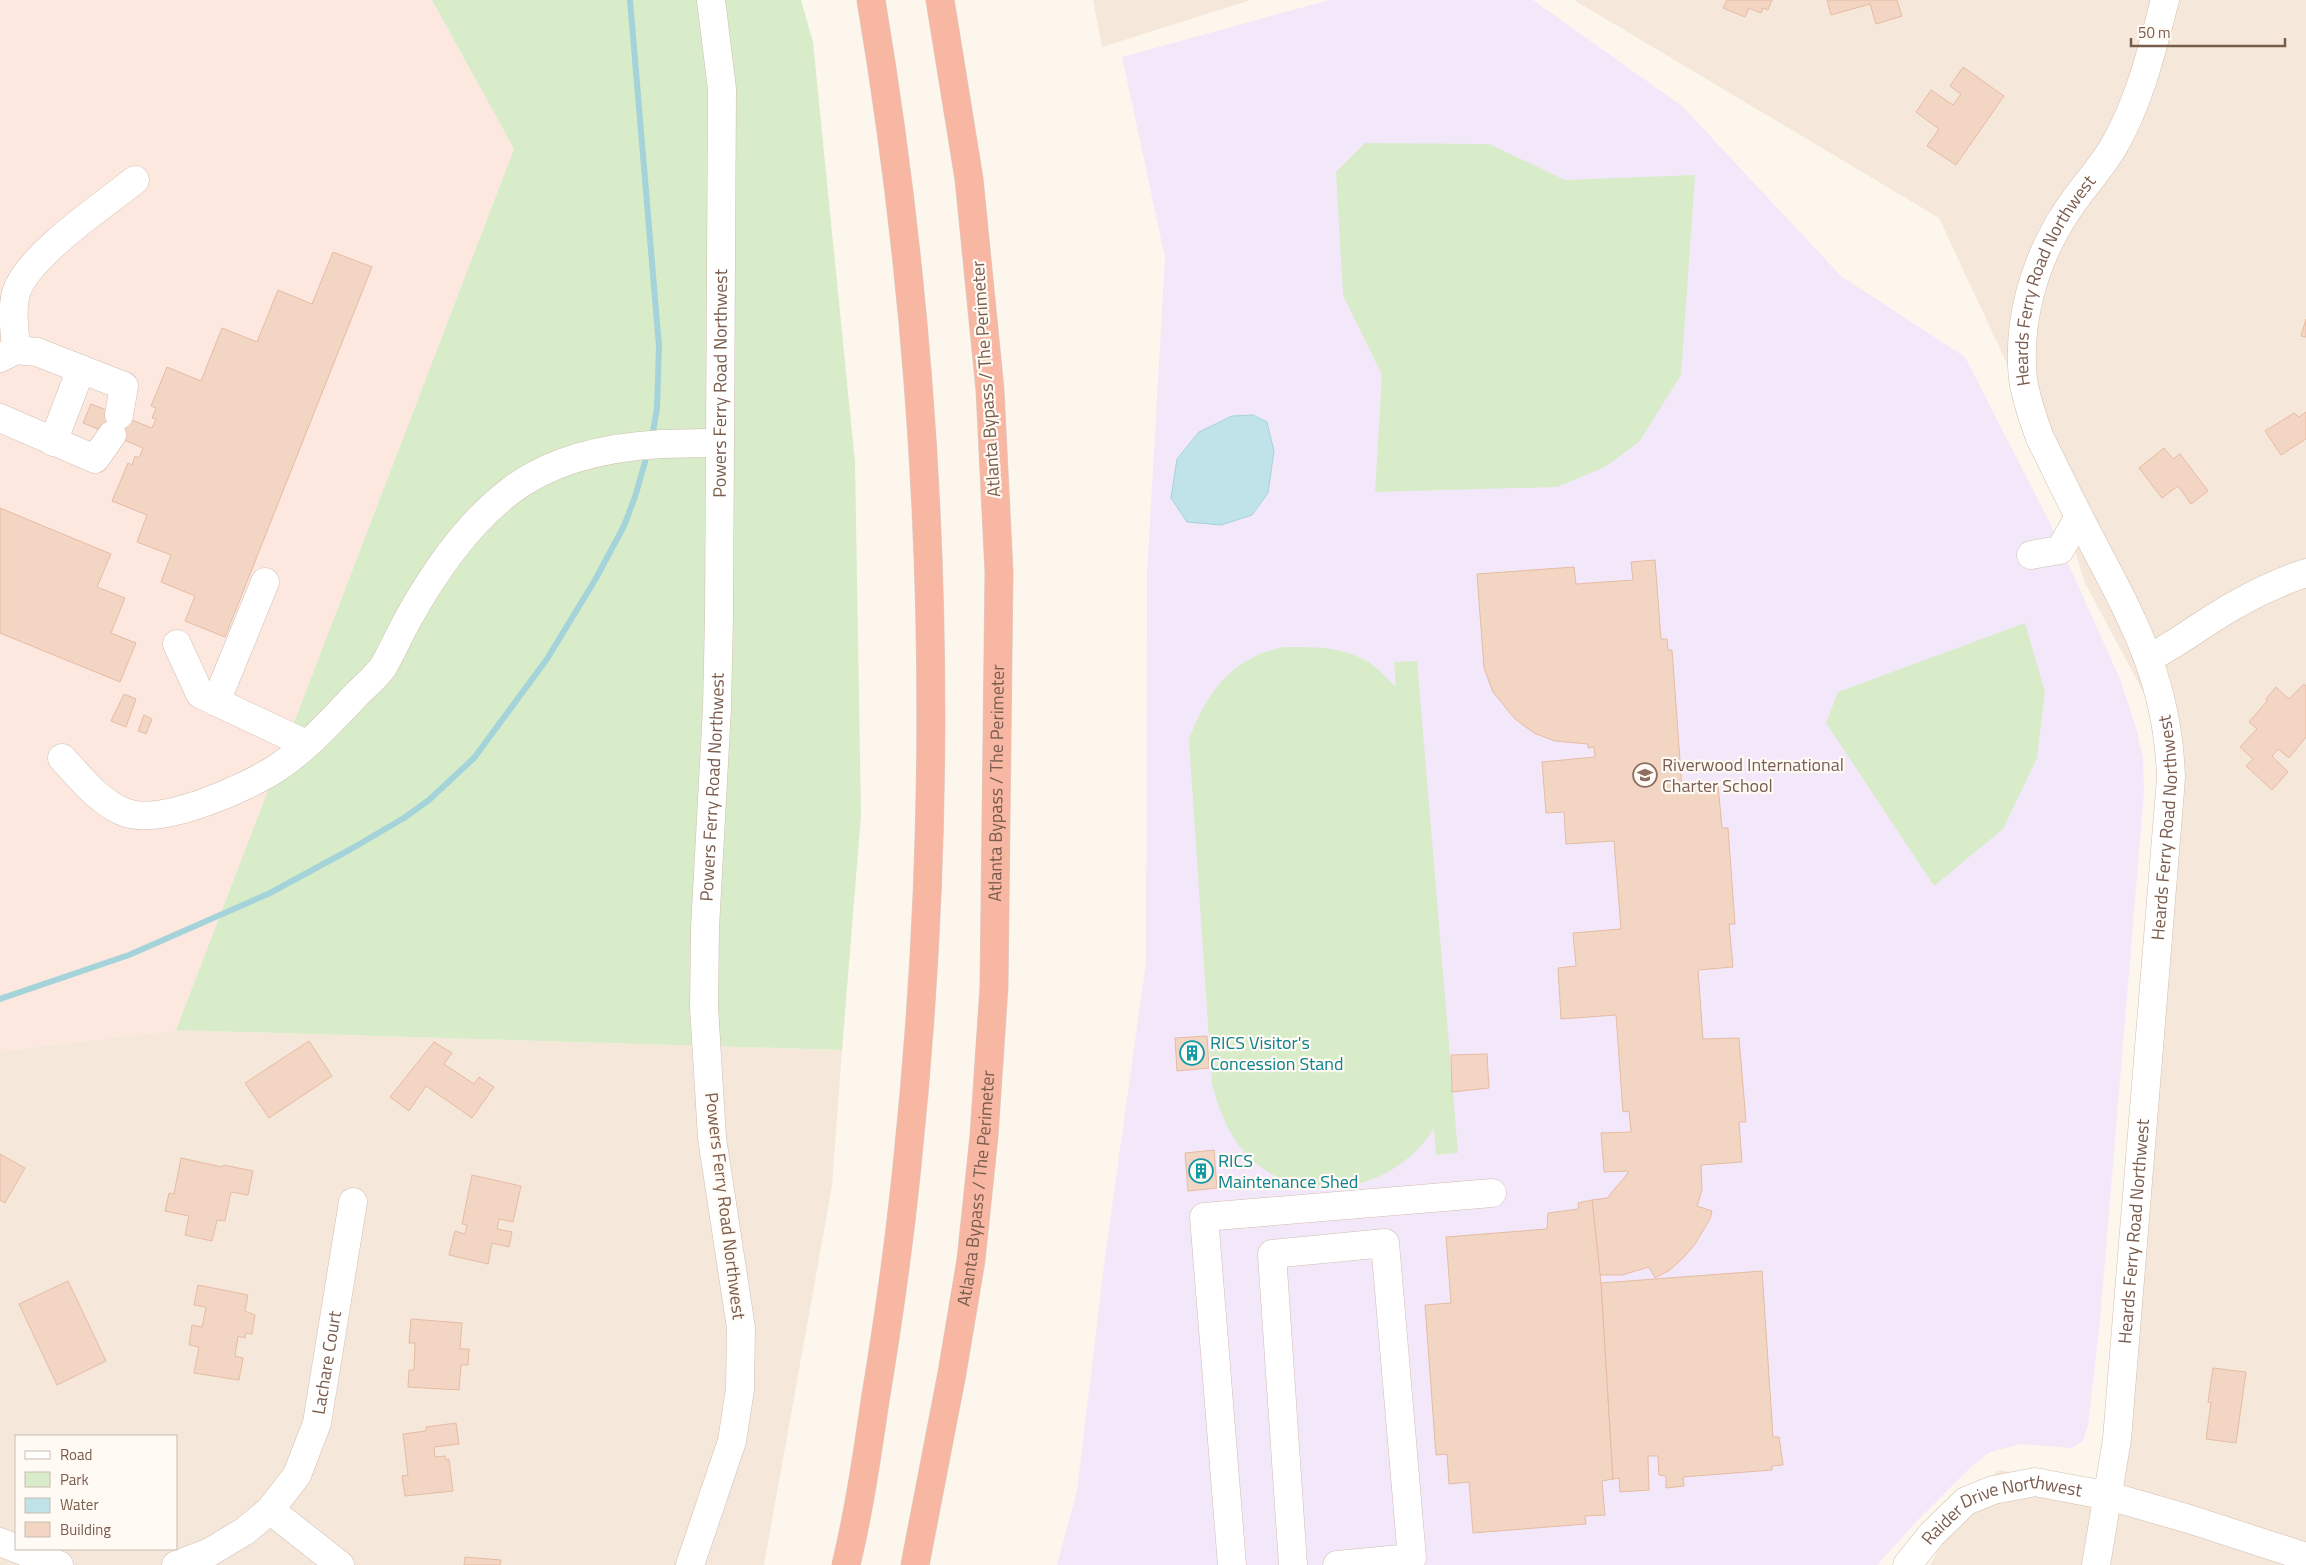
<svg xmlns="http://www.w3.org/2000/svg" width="2306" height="1565" font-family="'Titillium Web',sans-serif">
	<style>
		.residential { fill: #f5e8da; fill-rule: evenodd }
		.commercial { fill: #fde8e0 }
		.education { fill: #f3e8fa }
		.green { fill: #d8ecc9 }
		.water { fill: #bfe3e8; stroke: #a5d3da }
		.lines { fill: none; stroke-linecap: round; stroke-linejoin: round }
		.stream { stroke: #a5d3da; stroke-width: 6 }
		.building { fill: #f3d5c3; stroke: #e6bba3 }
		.minor-casing { stroke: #d1beb0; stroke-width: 29 }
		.highway-casing { stroke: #dad1cd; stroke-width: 29 }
		.minor { stroke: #fff; stroke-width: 28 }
		.highway { stroke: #f7b7a3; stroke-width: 28 }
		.labels { text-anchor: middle; stroke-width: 4.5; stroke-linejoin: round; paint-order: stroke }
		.street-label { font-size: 18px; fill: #7a5c4d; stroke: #fffaf3 }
		.education-label { font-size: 18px; fill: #785e54; stroke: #fffaf3; text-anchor: start }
		.culture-label { font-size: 18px; fill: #0d838f; stroke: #fffaf3; text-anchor: start }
	</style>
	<rect width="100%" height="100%" fill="#fdf6ec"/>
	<!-- residential -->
	<g class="residential">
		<path d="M1093 0H1251L1102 47Z"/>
		<path d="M1574 0H2306V1565H1930L1957 1514 1998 1470 2105 1488 2179 778 2156 716 2084 581 2043 441 1939 218Z"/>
		<path d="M176 1030 842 1050 832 1186 764 1565H0V1051ZM16 1436H176V1549H16Z"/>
	</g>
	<!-- commercial -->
	<path class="commercial" d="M0 0H432L514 149 176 1030 0 1051Z"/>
	<!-- education -->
	<path class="education" d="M1329 0H1533L1682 106 1841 276 1965 357 2049 521 2120 679 2135 724 2143 757 2144 792 2100 1320 2088 1425 2083 1441 2072 1448 2021 1444 1990 1452 1972 1466 1918 1520 1877 1565H1057L1077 1491 1105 1257 1146 962 1147 573 1165 258 1122 57Z"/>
	<!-- green -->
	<g class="green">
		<path d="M432 0H801L813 42 855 462 861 815 842 1050 176 1030 514 149Z"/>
		<path d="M1365 143 1489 144 1565 180 1695 175 1681 375 1639 442 1605 467 1557 487 1375 492 1382 375 1343 295 1336 172Z"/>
		<path d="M2025 623 2045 692 2037 758 2003 829 1934 886 1826 723 1838 692Z"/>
		<path d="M1283 647C1313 647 1343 646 1370 663 1379 669 1387 679 1396 687L1394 662 1417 661 1458 1153 1436 1155 1434 1128C1395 1192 1301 1211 1247 1155 1228 1135 1219 1110 1212 1084L1189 740C1201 706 1220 673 1254 657 1263 652 1273 650 1283 647Z"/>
	</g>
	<!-- water -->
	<path class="water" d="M1253 415 1267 422 1274 451 1268 493 1252 515 1221 525 1187 522 1171 498 1177 459 1199 432 1232 416Z"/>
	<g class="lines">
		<!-- stream -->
		<g class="stream">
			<path d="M630 0 659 346 657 408 652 438"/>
			<path d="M0 999 129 955 270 893 351 849 404 818 429 800 474 758 547 659 595 580 624 526 635 497 645 462"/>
		</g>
	</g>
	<!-- building -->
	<g class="building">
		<path d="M1727 0H1772L1768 10 1763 8 1761 13 1749 8 1745 17 1723 8Z"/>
		<path d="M1827 0H1897L1902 16 1876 24 1870 4 1831 15Z"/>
		<path d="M1963 67 2004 96 1956 165 1927 146 1939 129 1916 112 1931 90 1953 105 1961 94 1950 86Z"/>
		<path d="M333 252 372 267 225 637 185 621 195 596 161 582 171 555 137 542 147 515 112 501 128 463 132 465 135 456 139 458 143 448 83 423 91 404 152 428 156 419 152 418 156 408 151 406 167 367 201 381 222 328 257 342 278 290 312 304Z"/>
		<path d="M2306 319V337L2301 336Z"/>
		<path d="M2306 412V439L2281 455 2265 431 2294 413 2299 417Z"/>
		<path d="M2164 448 2173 459 2180 454 2208 491 2191 504 2178 486 2162 498 2139 468Z"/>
		<path d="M0 508 111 554 97 587 125 598 111 633 136 643 120 682 0 633Z"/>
		<path d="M1655 560 1661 639H1667L1668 650H1672L1682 788 1718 785 1722 828H1728L1735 924H1729L1733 967 1698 970 1703 1039 1739 1038 1746 1122H1739L1742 1162 1701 1165 1702 1190 1697 1206 1712 1211 1710 1219 1695 1244 1684 1257 1670 1270 1655 1278 1649 1267 1622 1275H1600L1592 1200 1607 1198 1628 1173V1171L1604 1172 1601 1133 1631 1132 1629 1111 1623 1112 1616 1015 1561 1019 1558 968 1576 966 1573 933 1621 929 1614 841 1566 844 1564 812 1546 813 1542 762 1595 757 1594 747 1588 748V744L1555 741 1534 733 1515 719 1493 692 1484 668 1477 574 1574 567 1576 584 1633 580 1631 562Z"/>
		<path d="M2304 684 2306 686V737L2289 758 2278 749 2272 756 2288 772 2272 790 2246 766 2253 759 2240 747 2257 729 2249 722 2267 701 2266 699 2276 687 2289 699Z"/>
		<path d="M124 694 136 699 126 727 111 721Z"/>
		<path d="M144 715 152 719 146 734 138 731Z"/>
		<path d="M1207 1036 1209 1068 1177 1071 1175 1038Z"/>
		<path d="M309 1041 332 1076 269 1118 245 1083Z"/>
		<path d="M434 1042 452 1053 444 1064 474 1084 479 1077 494 1087 472 1118 426 1086 409 1111 390 1097Z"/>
		<path d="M1487 1054 1489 1088 1452 1092 1451 1055Z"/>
		<path d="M1214 1150 1217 1188 1188 1191 1185 1153Z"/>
		<path d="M0 1154 25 1168 5 1203 0 1200Z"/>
		<path d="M181 1158 222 1167 224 1165 253 1171 248 1195 231 1192 225 1221 217 1220 212 1241 185 1235 189 1216 165 1211 169 1193 174 1194Z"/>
		<path d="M472 1175 521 1186 513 1222 499 1219 497 1229 512 1232 509 1247 492 1243 488 1264 449 1255 455 1231 465 1234 467 1225 462 1224Z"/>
		<path d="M1592 1200 1601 1283 1613 1479 1602 1481 1605 1515 1585 1516 1586 1524 1473 1533 1469 1482 1449 1484 1447 1454 1436 1455 1425 1305 1451 1303 1446 1237 1547 1229 1548 1213 1579 1209 1578 1203Z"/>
		<path d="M1762 1271 1773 1437H1779L1783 1465 1772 1466V1470L1683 1477 1684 1486 1666 1488V1476L1659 1475 1658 1456H1648L1649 1490 1620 1492 1619 1478 1613 1479 1601 1283Z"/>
		<path d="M68 1281 106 1361 57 1385 19 1304Z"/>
		<path d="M198 1285 248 1295 245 1311 255 1315 252 1334 246 1333 245 1338 238 1336 235 1356 243 1358 239 1380 194 1373 199 1347 189 1345 192 1325 202 1327 206 1307 194 1305Z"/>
		<path d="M411 1319 462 1323 460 1349H469L468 1365H461L459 1390 408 1387 409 1370H414L415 1343H409Z"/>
		<path d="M2213 1368 2246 1372 2236 1443 2206 1439 2211 1403 2208 1402Z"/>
		<path d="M456 1423 459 1444 434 1447 435 1457 445 1456 446 1460 449 1459 453 1491 405 1496 402 1476 408 1475 403 1434 426 1431V1427Z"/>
		<path d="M465 1557 501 1560 500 1565H464Z"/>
	</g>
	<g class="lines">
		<!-- minor casing -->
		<g class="minor-casing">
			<g id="minor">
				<path d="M16 350C15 331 11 312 16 293 27 256 104 205 135 180"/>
				<path d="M0 358 16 350 37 352 124 386 119 415"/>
				<path d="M0 418 95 459 112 435"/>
				<path d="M53 442 81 369"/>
				<path d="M2031 555 2060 550 2079 517"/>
				<path d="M177 644 200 694 306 744"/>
				<path d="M2149 658C2180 642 2206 621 2235 605 2258 592 2281 581 2306 573"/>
				<path d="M216 702 265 582"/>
				<path d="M62 758C80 777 99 802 124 812 161 827 246 788 277 768 307 748 332 720 357 694 365 686 376 677 383 667 392 652 399 635 408 619 434 572 466 525 509 492 552 458 608 447 662 444 681 443 701 444 720 442"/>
				<path d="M270 1510 340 1565"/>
				<path d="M0 1542 59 1565"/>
				<path id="s1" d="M176 1565 210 1552 245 1531 270 1510 297 1475 317 1423 353 1202"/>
				<path id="s2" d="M690 1565 732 1441 740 1389 741 1328 712 1138 704 1007 705 928 717 708 719 617 722 89 711 0"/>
				<path d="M1232 1565 1204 1217 1492 1193"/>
				<path d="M1293 1565 1272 1254 1385 1243 1412 1558 1337 1565"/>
				<path id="s3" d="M1907 1565 1932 1534 1966 1501 1993 1490 2035 1482 2109 1496 2189 1519 2306 1557"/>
				<path id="s4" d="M2096 1565 2117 1439 2171 778C2168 680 2133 620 2089 536 2072 504 2056 470 2040 438 2033 419 2026 399 2023 379 2017 322 2034 262 2065 214 2080 190 2100 170 2114 146 2140 101 2152 49 2165 0"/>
			</g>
		</g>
		<!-- highway casing -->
		<g class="highway-casing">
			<g id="highway">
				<path d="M846 1565C859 1511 867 1456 875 1401 888 1323 899 1245 907 1166 948 777 936 386 871 0"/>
				<path id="s5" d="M915 1565 952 1373 971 1260 984 1136 994 987 999 572 990 390 969 179 940 0"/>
			</g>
		</g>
		<!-- minor -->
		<use href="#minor" class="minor"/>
		<!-- highway -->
		<use href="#highway" class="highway"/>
	</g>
	<!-- icons -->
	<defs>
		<g id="school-ring" transform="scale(1.25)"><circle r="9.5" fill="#fffaf3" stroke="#8d6e63" stroke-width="1.5"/><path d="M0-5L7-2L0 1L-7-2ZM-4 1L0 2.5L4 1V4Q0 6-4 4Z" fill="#8d6e63"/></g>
		<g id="building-ring" transform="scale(1.25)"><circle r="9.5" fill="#fffaf3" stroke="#0f9aa8" stroke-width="1.5"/><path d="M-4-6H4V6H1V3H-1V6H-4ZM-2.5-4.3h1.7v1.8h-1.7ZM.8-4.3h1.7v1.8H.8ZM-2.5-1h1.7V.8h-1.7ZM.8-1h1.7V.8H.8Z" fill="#0f9aa8"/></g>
	</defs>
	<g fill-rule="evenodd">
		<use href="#school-ring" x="1645" y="775"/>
		<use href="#building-ring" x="1192" y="1053"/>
		<use href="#building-ring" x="1201" y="1171"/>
	</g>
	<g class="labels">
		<!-- street labels -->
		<g class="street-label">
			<text dy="6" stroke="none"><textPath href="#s4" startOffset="1326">Heards Ferry Road Northwest</textPath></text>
			<text transform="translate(986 379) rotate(-94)" y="6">Atlanta Bypass / The Perimeter</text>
			<text dy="6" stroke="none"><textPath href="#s2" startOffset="1192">Powers Ferry Road Northwest</textPath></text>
			<text dy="6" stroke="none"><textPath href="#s5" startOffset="788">Atlanta Bypass / The Perimeter</textPath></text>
			<text dy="6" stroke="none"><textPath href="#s2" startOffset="788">Powers Ferry Road Northwest</textPath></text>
			<text dy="6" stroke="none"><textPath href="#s4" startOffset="741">Heards Ferry Road Northwest</textPath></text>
			<text dy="6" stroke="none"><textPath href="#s5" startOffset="382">Atlanta Bypass / The Perimeter</textPath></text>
			<text transform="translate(725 1206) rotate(83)" y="6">Powers Ferry Road Northwest</text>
			<text dy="6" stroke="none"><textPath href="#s4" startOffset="336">Heards Ferry Road Northwest</textPath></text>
			<text dy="6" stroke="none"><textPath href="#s1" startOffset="271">Lachare Court</textPath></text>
			<text dy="6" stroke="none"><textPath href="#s3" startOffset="118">Raider Drive Northwest</textPath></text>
		</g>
		<!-- education labels -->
		<g class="education-label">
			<text x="1662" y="771">Riverwood International<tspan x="1662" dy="21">Charter School</tspan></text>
		</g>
		<!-- culture labels -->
		<g class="culture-label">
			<text x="1210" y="1049">RICS Visitor's<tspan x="1210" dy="21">Concession Stand</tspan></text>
			<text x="1218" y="1167">RICS<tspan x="1218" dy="21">Maintenance Shed</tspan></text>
		</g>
	</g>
	<!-- legend -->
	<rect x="15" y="1435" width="162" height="115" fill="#fffaf3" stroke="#cabbb1"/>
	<rect x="25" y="1451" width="25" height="8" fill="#ffffff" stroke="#cabbb1"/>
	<text x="60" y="1460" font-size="15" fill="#7a5c4d">Road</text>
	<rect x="25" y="1472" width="25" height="15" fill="#d8ecc9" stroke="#cabbb1"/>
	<text x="60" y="1485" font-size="15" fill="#7a5c4d">Park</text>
	<rect x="25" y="1498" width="25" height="15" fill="#bfe3e8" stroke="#cabbb1"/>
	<text x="60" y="1510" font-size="15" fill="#7a5c4d">Water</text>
	<rect x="25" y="1522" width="25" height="15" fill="#f3d5c3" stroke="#cabbb1"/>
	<text x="60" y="1535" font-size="15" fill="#7a5c4d">Building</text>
	<!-- scale -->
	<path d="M2131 38v8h154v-8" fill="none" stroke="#7a5c4d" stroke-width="2.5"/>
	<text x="2138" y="38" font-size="15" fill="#7a5c4d" stroke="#fffaf3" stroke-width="4" paint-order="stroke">50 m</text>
</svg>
